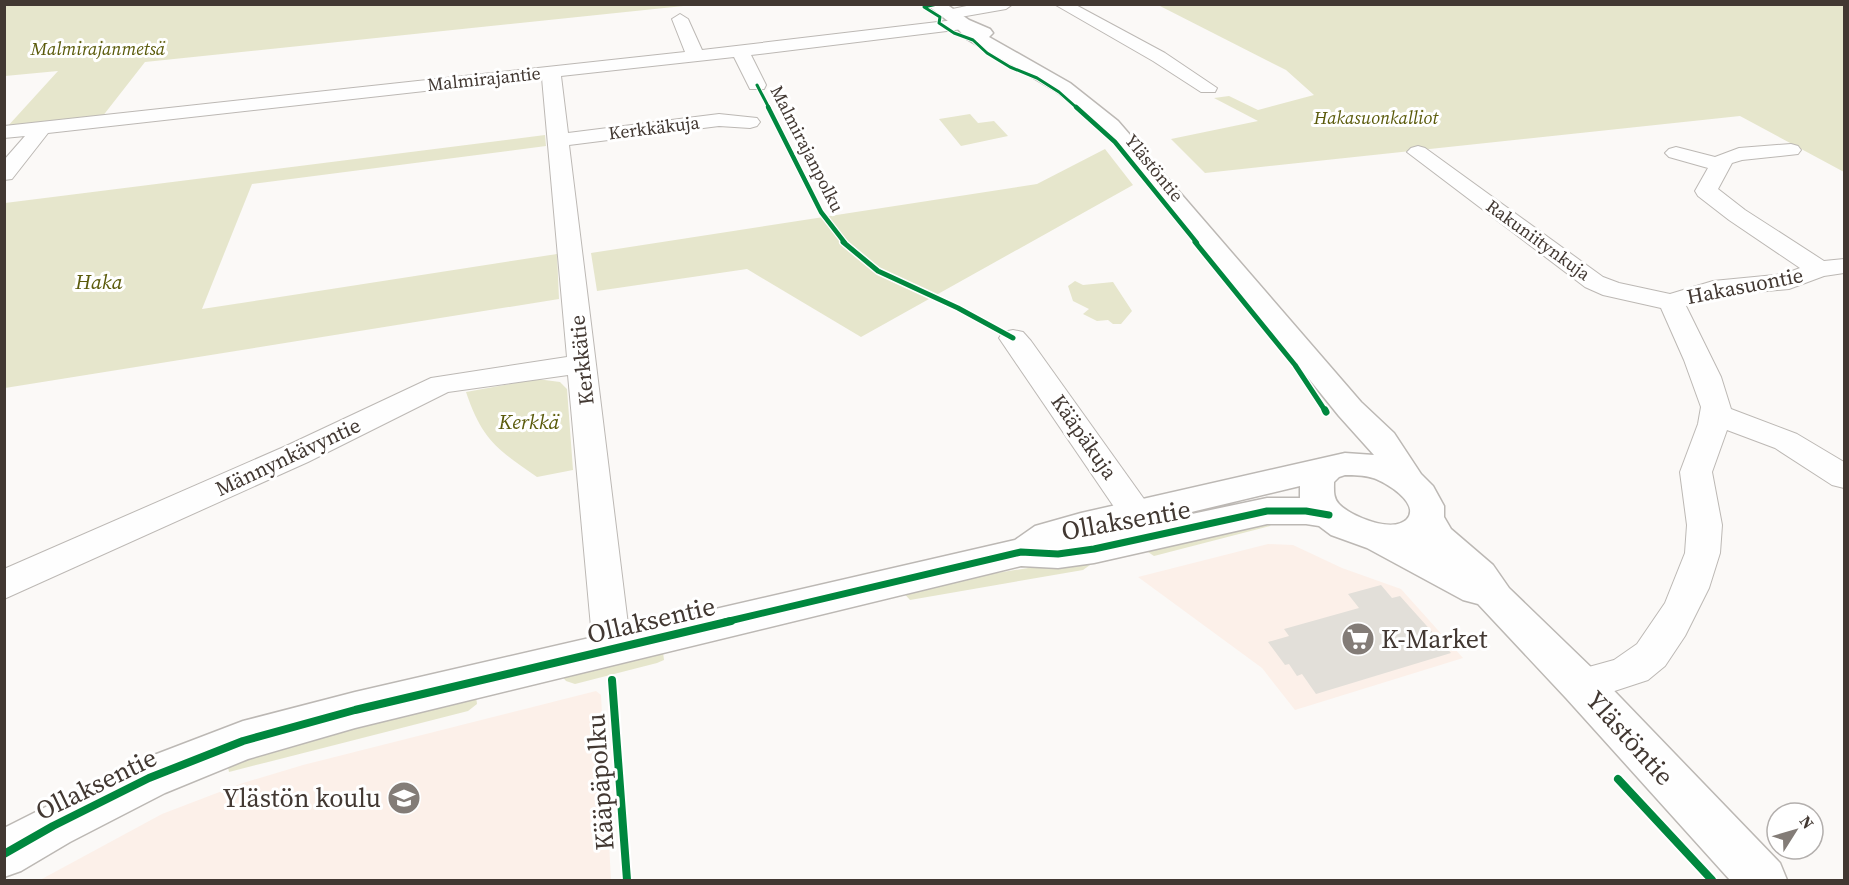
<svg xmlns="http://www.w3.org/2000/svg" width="1849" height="885" font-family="'Source Serif 4',serif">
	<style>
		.built { fill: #fcf0e9 }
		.green { fill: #e6e6cc }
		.building { fill: #e2dfd9 }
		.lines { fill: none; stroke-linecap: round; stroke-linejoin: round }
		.street-casing { stroke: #bcb8b4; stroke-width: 2 }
		.secondary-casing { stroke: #bcb8b4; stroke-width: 3 }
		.street { fill: #fefefe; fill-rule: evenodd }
		.secondary { fill: #fefefe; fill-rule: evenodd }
		.cycleway-far4-casing { stroke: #fff; stroke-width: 5 }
		.cycleway-far3-casing { stroke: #fff; stroke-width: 7 }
		.cycleway-far2-casing { stroke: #fff; stroke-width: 8 }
		.cycleway-far1-casing { stroke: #fff; stroke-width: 10 }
		.cycleway-casing { stroke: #fff; stroke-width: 12 }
		.cycleway-far4 { stroke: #00873e; stroke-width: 3 }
		.cycleway-far3 { stroke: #00873e; stroke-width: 4.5 }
		.cycleway-far2 { stroke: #00873e; stroke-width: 5 }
		.cycleway-far1 { stroke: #00873e; stroke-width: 7 }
		.cycleway { stroke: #00873e; stroke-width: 8 }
		.labels { text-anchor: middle; stroke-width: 6; stroke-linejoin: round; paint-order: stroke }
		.far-park-label { font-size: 18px; font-style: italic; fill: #5a5a0a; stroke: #fff }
		.far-street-label { font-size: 18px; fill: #423832; stroke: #fff }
		.park-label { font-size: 21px; font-style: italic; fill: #5a5a0a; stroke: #fff }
		.street-label { font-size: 21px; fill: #423832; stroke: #fff }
		.near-street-label { font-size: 26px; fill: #423832; stroke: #fff }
		.near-poi-label { font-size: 26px; fill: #423832; stroke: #fff; text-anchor: start }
	</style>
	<rect width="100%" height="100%" fill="#fbf9f7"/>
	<!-- built -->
	<g class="built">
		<path d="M1268 544 1293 545 1342 568 1401 589 1463 658 1295 710 1262 668 1138 577Z"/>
		<path d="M596 691 601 695 611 880H40L162 814 243 783 303 765Z"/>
	</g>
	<!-- green -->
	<g class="green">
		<path d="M4 5H693L145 62 102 117 7 127 58 71 5 76Z"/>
		<path d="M1158 5H1844V172L1740 116 1205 173 1171 139 1258 121 1214 98 1229 96 1258 110 1314 95 1286 70Z"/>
		<path d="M970 114 978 123 994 121 1008 136 961 146 939 119Z"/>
		<path d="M545 135 546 146 252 184 202 309 557 254 559 299 5 388V203Z"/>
		<path d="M1105 149 1133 185 861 337 747 269 597 291 591 253 1037 184Z"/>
		<path d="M1075 281 1083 285 1113 282 1132 311 1121 324H1113L1108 320 1097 321 1083 314 1089 309 1073 301 1068 286Z"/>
		<path d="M537 379 560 382 567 389 573 470 537 477C498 450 482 440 466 392Z"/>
		<path d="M1262 517 1272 523 1270 526 1154 556 1148 552 1147 548Z"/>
		<path d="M1089 558 1090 565 1083 570 910 600 902 591 930 584Z"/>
		<path d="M663 652 664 660 657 663 575 684 566 681 561 675Z"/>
		<path d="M476 696 477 704 468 711 229 772 227 762 244 754Z"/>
	</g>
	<!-- building -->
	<path class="building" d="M1381 585 1392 598 1400 596 1451 653 1316 694 1302 674 1297 676 1289 664 1285 665 1268 642 1289 636 1284 629 1359 608 1348 594Z"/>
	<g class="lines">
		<!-- street casing -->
		<g class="street-casing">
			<g id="street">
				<path d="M976 4H1013L1006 9 949 19 941 14 943 11Z"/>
				<path d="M1054 4H1074L1165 53 1217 88 1215 92H1201L1153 61Z"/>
				<path d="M680 14 688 19 702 50 963 19 971 24 963 29 751 55 766 85 764 89H750L734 57 561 76 568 133 719 114 757 118 760 122 757 126 750 128 719 126 569 145 631 649 626 660 612 665 598 660 593 649 568 375 448 392 308 462 4 599V569L286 446 431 378 567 357 542 78 48 133 12 179 4 180V160L25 136 4 138V126L685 52 672 19Z"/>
				<path d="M1791 144 1798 146 1801 150 1798 154 1742 160 1732 163 1718 189 1745 210 1824 261 1844 259V273L1824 276 1789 289 1716 296 1686 306 1721 377 1731 409 1797 434 1844 462V488L1832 485 1775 448 1727 430 1712 472 1722 525 1720 553 1709 588 1685 636 1665 666 1648 680 1581 702 1567 697 1561 685 1567 673 1614 660 1637 644 1665 603 1685 553 1687 525 1680 472 1698 424 1701 407 1684 360 1661 308 1603 295 1585 287 1407 152 1411 148 1418 146 1425 148 1603 277 1619 283 1670 294 1713 281 1784 274 1800 268 1729 220 1698 196 1695 191 1708 168 1669 157 1665 153 1669 149 1676 147 1715 157 1739 148Z"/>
				<path d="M1013 330 1023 332 1031 341 1164 527 1169 536 1164 545 1152 549 1140 545 999 338 1003 332Z"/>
			</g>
		</g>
		<!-- secondary casing -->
		<g class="secondary-casing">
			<path id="secondary" d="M926 4H946L969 20 990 29 993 33 989 37 1070 83 1118 121 1361 402 1394 433 1421 474 1433 486 1444 506V517L1451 529 1493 565 1509 588 1596 672 1780 863 1787 880H1730L1566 698 1478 604 1463 600 1367 548 1331 535 1319 526 1306 524H1267L1094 563 1058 568 1021 566 355 728 248 759 165 793 70 842 21 871 4 877V828L133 763 243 721 355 692 1015 540 1035 526 1081 513 1345 453 1374 455 1339 416 1171 208 1104 129 1056 91 967 39 957 28ZM1345 475C1354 475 1364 475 1373 478 1384 481 1421 503 1407 519 1393 534 1350 516 1339 504 1333 498 1334 490 1334 482L1339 477ZM1300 486V498H1267L1112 531Z"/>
		</g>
		<!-- street -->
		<use href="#street" class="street"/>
		<!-- secondary -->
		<use href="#secondary" class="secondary"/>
		<!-- cycleway-far4 casing -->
		<g class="cycleway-far4-casing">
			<g id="cycleway-far4">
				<path d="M937 4 924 7 940 17 939 23 954 33 973 40 987 53 1010 67 1037 78 1059 92 1077 108"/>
				<path d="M757 85 769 108"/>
			</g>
		</g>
		<!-- cycleway-far3 casing -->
		<g class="cycleway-far3-casing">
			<g id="cycleway-far3">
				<path d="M768 107 821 212 845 243"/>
				<path d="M1076 107 1115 142 1197 243"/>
			</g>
		</g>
		<!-- cycleway-far2 casing -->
		<g class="cycleway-far2-casing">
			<g id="cycleway-far2">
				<path d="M843 242 878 271 958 308 1013 338"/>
				<path d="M1195 242 1295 365 1326 412"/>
			</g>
		</g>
		<!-- cycleway-far1 casing -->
		<g class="cycleway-far1-casing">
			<g id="cycleway-far1">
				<path d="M1325 410 1326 412"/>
				<path d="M725 622 1021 552 1058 554 1094 549 1267 511H1306L1329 515"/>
			</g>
		</g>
		<!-- cycleway casing -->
		<g class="cycleway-casing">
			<g id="cycleway">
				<path d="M612 680 627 880"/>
				<path d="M1618 779 1712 880"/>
				<path d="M4 854 53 826 149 778 243 741 355 710 731 621"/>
			</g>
		</g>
		<!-- cycleway-far4 -->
		<use href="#cycleway-far4" class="cycleway-far4"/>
		<!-- cycleway-far3 -->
		<use href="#cycleway-far3" class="cycleway-far3"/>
		<!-- cycleway-far2 -->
		<use href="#cycleway-far2" class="cycleway-far2"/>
		<!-- cycleway-far1 -->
		<use href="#cycleway-far1" class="cycleway-far1"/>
		<!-- cycleway -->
		<use href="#cycleway" class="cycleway"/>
	</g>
	<!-- icons -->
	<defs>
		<g id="supermarket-disc" transform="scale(1.725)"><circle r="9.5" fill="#837c77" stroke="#fff"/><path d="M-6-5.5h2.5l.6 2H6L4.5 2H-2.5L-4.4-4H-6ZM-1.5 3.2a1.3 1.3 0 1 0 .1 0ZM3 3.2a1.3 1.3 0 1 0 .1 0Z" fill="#fff"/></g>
		<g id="school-disc" transform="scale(1.725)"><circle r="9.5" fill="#837c77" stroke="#fff"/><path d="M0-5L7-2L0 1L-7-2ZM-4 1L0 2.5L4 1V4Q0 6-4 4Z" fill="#fff"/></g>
	</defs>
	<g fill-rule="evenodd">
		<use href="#supermarket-disc" x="1358" y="639"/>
		<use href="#school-disc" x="404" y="798"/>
	</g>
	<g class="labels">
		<!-- far-park labels -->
		<g class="far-park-label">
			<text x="98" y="55">Malmirajanmetsä</text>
			<text x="1376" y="124">Hakasuonkalliot</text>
		</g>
		<!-- far-street labels -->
		<g class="far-street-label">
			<text transform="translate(484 79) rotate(-6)" y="6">Malmirajantie</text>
			<text transform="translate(654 128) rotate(-7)" y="6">Kerkkäkuja</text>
			<text transform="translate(807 149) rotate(63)" y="6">Malmirajanpolku</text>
			<text transform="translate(1154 168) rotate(51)" y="6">Ylästöntie</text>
			<text transform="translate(1538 240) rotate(36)" y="6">Rakuniitynkuja</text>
		</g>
		<!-- park labels -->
		<g class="park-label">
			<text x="99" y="289">Haka</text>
			<text x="529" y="429">Kerkkä</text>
		</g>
		<!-- street labels -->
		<g class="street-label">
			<text transform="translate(1745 286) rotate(-11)" y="7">Hakasuontie</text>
			<text transform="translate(582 360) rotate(-96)" y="7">Kerkkätie</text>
			<text transform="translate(1084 437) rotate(55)" y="7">Kääpäkuja</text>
			<text transform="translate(288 457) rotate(-25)" y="7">Männynkävyntie</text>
		</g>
		<!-- near-street labels -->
		<g class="near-street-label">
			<text transform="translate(1126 520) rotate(-10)" y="9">Ollaksentie</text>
			<text transform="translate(651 620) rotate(-13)" y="9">Ollaksentie</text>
			<text transform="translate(1630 738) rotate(48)" y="9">Ylästöntie</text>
			<text transform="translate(600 782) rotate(-94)" y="9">Kääpäpolku</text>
			<text transform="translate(96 784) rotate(-26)" y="9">Ollaksentie</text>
		</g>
		<!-- near-poi labels -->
		<g class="near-poi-label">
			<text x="1381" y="648">K-Market</text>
			<text x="381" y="807" text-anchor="end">Ylästön koulu</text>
		</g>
	</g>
	<!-- border -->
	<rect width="1849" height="885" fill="none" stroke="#423832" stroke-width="12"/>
	<!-- north arrow -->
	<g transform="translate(1795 831) rotate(53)"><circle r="28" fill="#ffffff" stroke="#b3afad" stroke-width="1.5"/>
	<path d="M0-4.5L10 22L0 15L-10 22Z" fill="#837c77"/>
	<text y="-9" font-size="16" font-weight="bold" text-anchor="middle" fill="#423832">N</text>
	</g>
</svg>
